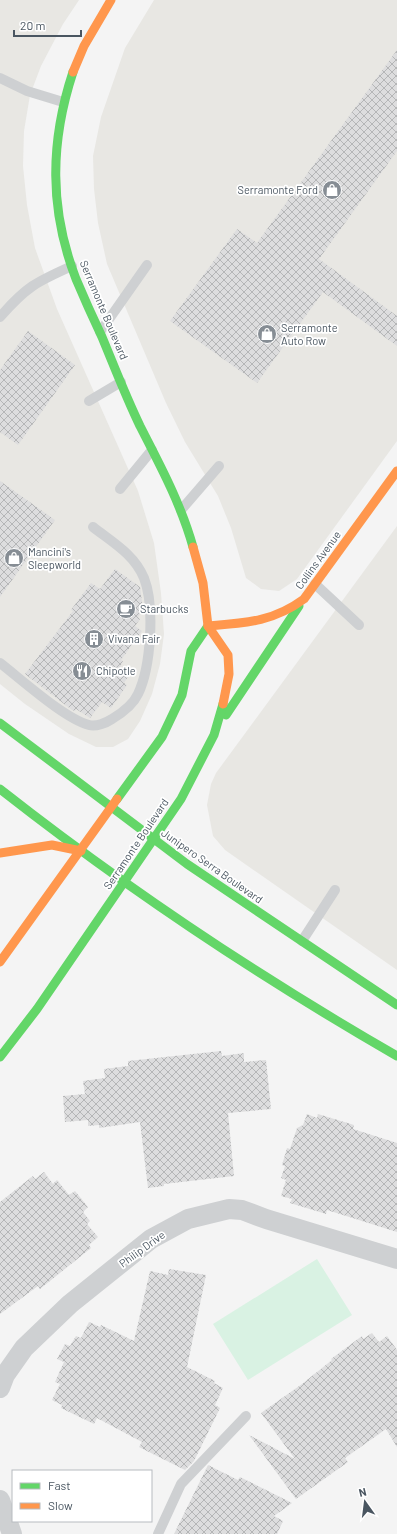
<svg xmlns="http://www.w3.org/2000/svg" width="397" height="1534" font-family="Barlow,sans-serif">
	<style>
		.commercial { fill: #e8e7e3 }
		.green { fill: #d9f2e3 }
		.building { fill: url(#building-cross-hatch) }
		.lines { fill: none; stroke-linecap: round; stroke-linejoin: round }
		.lane { stroke: #ced0d2; stroke-width: 10 }
		.street { stroke: #ced0d2; stroke-width: 20 }
		.fast { stroke: #63d668; stroke-width: 9 }
		.slow { stroke: #ff974d; stroke-width: 9 }
		.labels { text-anchor: middle; stroke-width: 3.5; stroke-linejoin: round; paint-order: stroke }
		.poi-label { font-size: 11px; fill: #4a5661; stroke: #fff; text-anchor: start }
		.street-label { font-size: 11px; fill: #4a5661; stroke: #fff }
	</style>
	<defs>
		<pattern id="building-cross-hatch" width="8" height="8" patternUnits="userSpaceOnUse"><rect width="8" height="8" fill="#ddddde"/><path d="M0 0l8 8M0 8l8-8" fill="none" stroke="#b5b6b7"/></pattern>
	</defs>
	<rect width="100%" height="100%" fill="#f4f4f4"/>
	<!-- commercial -->
	<g class="commercial">
		<path d="M0 0H79L63 24 41 66 30 95 24 131 23 166 27 205 35 248 57 309 138 491 154 543 161 593 164 634 160 664 152 694 140 721 128 739 113 747H96L69 734 25 704 0 684Z"/>
		<path d="M154 0H397V441L297 579 279 591 261 589 246 578 231 528 218 496 185 442 166 403 107 264 98 223 94 189 93 156 101 117 125 48Z"/>
		<path d="M397 526V970L225 850 213 836 207 805 211 784 216 773Z"/>
	</g>
	<!-- green -->
	<path class="green" d="M317 1259 352 1315 248 1380 213 1324Z"/>
	<!-- building -->
	<g class="building">
		<path d="M397 50V151L319 259 397 316V346L323 292 257 383 170 321 237 229 257 243Z"/>
		<path d="M28 331 75 365 18 445 0 432V370Z"/>
		<path d="M0 481 55 520 0 597Z"/>
		<path d="M115 569 140 587 143 609 138 617 140 619 135 626 142 631 121 660 123 661 120 667 130 674 124 683 127 685 111 708 102 702 90 718 76 709 75 711 72 710 25 674 73 611 71 610 91 583 100 589Z"/>
		<path d="M221 1051 222 1056 244 1053V1062L266 1060 271 1109 228 1113 234 1176 164 1184V1186L148 1188 140 1122 99 1128V1125L88 1126V1120L65 1122 63 1096 85 1094 83 1081 105 1078 104 1069 128 1066V1061Z"/>
		<path d="M307 1114 317 1118 318 1114 354 1125 353 1129 397 1143V1232L327 1210 326 1214 290 1203 292 1199 281 1196 286 1180 281 1178 285 1166 282 1165 287 1148 290 1149 297 1128 303 1125Z"/>
		<path d="M44 1172 53 1184 57 1180 69 1195 75 1191 88 1207 83 1212 90 1221 87 1224 98 1237 89 1245 91 1248 40 1289 38 1286 0 1314V1202L33 1176 35 1179Z"/>
		<path d="M169 1269 206 1275 187 1367 215 1381 214 1383 223 1388 215 1405 220 1408 194 1461 185 1470 139 1447 142 1442 97 1418 94 1424 61 1408 62 1405 52 1400 60 1384 55 1382 64 1362 57 1359 65 1344 70 1346 76 1336 81 1338 89 1322 100 1327 101 1325 134 1341 150 1271 168 1275Z"/>
		<path d="M372 1333 379 1342 387 1336 397 1350V1447L386 1429 345 1458 348 1462 296 1499 249 1435 295 1459 261 1413 302 1384 332 1360 331 1359 362 1336 363 1339Z"/>
		<path d="M208 1465 238 1480 240 1477 292 1503 274 1516 283 1521 277 1534H174Z"/>
	</g>
	<g class="lines">
		<!-- lane -->
		<g class="lane">
			<path d="M0 78 27 91 63 102"/>
			<path d="M0 317C26 287 36 282 72 266"/>
			<path d="M100 332 147 265"/>
			<path d="M89 401 121 382"/>
			<path d="M120 489 152 450"/>
			<path d="M181 510 219 466"/>
			<path d="M315 584 359 625"/>
			<path d="M0 663C22 680 65 719 89 725 96 727 106 723 112 719 122 713 133 705 138 694 151 667 155 606 144 578 134 554 112 542 93 527"/>
			<path d="M302 941 335 890"/>
			<path d="M158 1534 181 1484 246 1416"/>
		</g>
		<!-- street -->
		<g class="street">
			<path d="M0 1388 5 1375 24 1348 70 1304 151 1239 188 1219 229 1209 242 1210 266 1219 397 1259"/>
			<path d="M0 1500 12 1534"/>
		</g>
		<!-- fast -->
		<g class="fast">
			<path d="M73 72C50 142 49 209 76 279 84 298 93 318 102 337 114 366 126 397 140 426 160 465 181 504 193 547"/>
			<path d="M226 715 299 606"/>
			<path d="M0 723 187 864 397 1005"/>
			<path d="M0 789C126 888 258 976 397 1056"/>
			<path d="M117 799 162 737 182 695 191 651 208 626"/>
			<path d="M0 1057 37 1009 181 799 214 735 223 704"/>
		</g>
		<!-- slow -->
		<g class="slow">
			<path d="M73 72 84 46 111 0"/>
			<path d="M193 547 203 583 208 626 228 655 229 674 223 704"/>
			<path d="M208 626C245 623 273 622 304 599L397 471"/>
			<path d="M0 853 52 845 81 851"/>
			<path d="M0 962 117 799"/>
		</g>
	</g>
	<!-- icons -->
	<defs>
		<g id="shop-disc" transform="scale(1)"><circle r="9.5" fill="#868d94" stroke="#fff"/><path d="M-5-2.5h2.3a2.7 3.5 0 0 1 5.4 0H5L5.5 6h-11ZM-1.5-2.5h3a1.5 2.3 0 0 0-3 0Z" fill="#fff"/></g>
		<g id="cafe-disc" transform="scale(1)"><circle r="9.5" fill="#868d94" stroke="#fff"/><path d="M-5.5-4.5H6V0H3Q3 3.5 0 3.5H-2.5Q-5.5 3.5-5.5 0ZM3-3.2v2h1.7v-2ZM-6 4.5H4V6H-6Z" fill="#fff"/></g>
		<g id="building-disc" transform="scale(1)"><circle r="9.5" fill="#868d94" stroke="#fff"/><path d="M-4-6H4V6H1V3H-1V6H-4ZM-2.5-4.3h1.7v1.8h-1.7ZM.8-4.3h1.7v1.8H.8ZM-2.5-1h1.7V.8h-1.7ZM.8-1h1.7V.8H.8Z" fill="#fff"/></g>
		<g id="restaurant-disc" transform="scale(1)"><circle r="9.5" fill="#868d94" stroke="#fff"/><path d="M-5-6h1v4h1v-4h1v4h1v-4h1v5L-1.5 .5V6h-2V.5L-5-1ZM5-6V6H3V1.5H1.5Q1.5-4 5-6Z" fill="#fff"/></g>
	</defs>
	<g fill-rule="evenodd">
		<use href="#shop-disc" x="332" y="190"/>
		<use href="#shop-disc" x="267" y="334"/>
		<use href="#shop-disc" x="14" y="558"/>
		<use href="#cafe-disc" x="126" y="609"/>
		<use href="#building-disc" x="94" y="639"/>
		<use href="#restaurant-disc" x="82" y="671"/>
	</g>
	<g class="labels">
		<!-- poi labels -->
		<g class="poi-label">
			<text x="318" y="194" text-anchor="end">Serramonte Ford</text>
			<text x="281" y="332">Serramonte<tspan x="281" dy="13">Auto Row</tspan></text>
			<text x="28" y="556">Mancini's<tspan x="28" dy="13">Sleepworld</tspan></text>
			<text x="140" y="613">Starbucks</text>
			<text x="108" y="643">Vivana Fair</text>
			<text x="96" y="675">Chipotle</text>
		</g>
		<!-- street labels -->
		<g class="street-label">
			<text transform="translate(104 310) rotate(67)" y="4">Serramonte Boulevard</text>
			<text transform="translate(318 560) rotate(-54)" y="4">Collins Avenue</text>
			<text transform="translate(136 844) rotate(-56)" y="4">Serramonte Boulevard</text>
			<text transform="translate(212 866) rotate(35)" y="4">Junipero Serra Boulevard</text>
			<text transform="translate(142 1249) rotate(-36)" y="4">Philip Drive</text>
		</g>
	</g>
	<!-- legend -->
	<rect x="12" y="1470" width="140" height="52" fill="#ffffff" stroke="#b7bbc0"/>
	<rect x="20" y="1483" width="20" height="6" fill="#63d668" stroke="#b7bbc0"/>
	<text x="48" y="1490" font-size="12" fill="#4a5661">Fast</text>
	<rect x="20" y="1503" width="20" height="6" fill="#ff974d" stroke="#b7bbc0"/>
	<text x="48" y="1510" font-size="12" fill="#4a5661">Slow</text>
	<!-- north arrow -->
	<g transform="translate(365 1502) rotate(346)" stroke="#ffffff" stroke-width="3" paint-order="stroke">
	<path d="M0-3L7 15L0 10L-7 15Z" fill="#4a5661"/>
	<text y="-6" font-size="11" font-weight="bold" text-anchor="middle" fill="#4a5661">N</text>
	</g>
	<!-- scale -->
	<path d="M14 30v6h67v-6" fill="none" stroke="#4a5661" stroke-width="2"/>
	<text x="20" y="30" font-size="12" fill="#4a5661" stroke="#ffffff" stroke-width="3" paint-order="stroke">20 m</text>
</svg>
